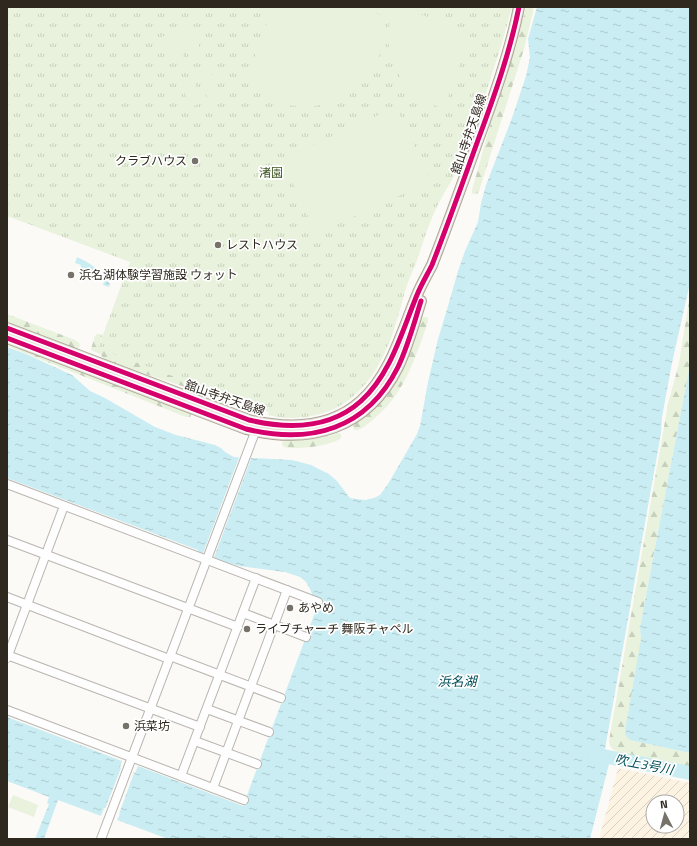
<svg xmlns="http://www.w3.org/2000/svg" width="697" height="846" font-family="'Titillium Web','Noto Sans JP',sans-serif">
	<style>
		.industrial { fill: url(#industrial-furrows); fill-rule: evenodd }
		.forest { fill: url(#forest-firs) }
		.park { fill: url(#park-tufts) }
		.pitch { fill: #e8f2dc }
		.water { fill: url(#water-ripples) }
		.pier { fill: #fcfaf7 }
		.lines { fill: none; stroke-linecap: round; stroke-linejoin: round }
		.river { stroke: #c9edf2; stroke-width: 14 }
		.minor-casing { stroke: #b9b5b0; stroke-width: 10 }
		.major-casing { stroke: #ada497; stroke-width: 12 }
		.minor { stroke: #fffefe; stroke-width: 8 }
		.major { stroke: #e8e3dd; stroke-width: 10 }
		.cycleway-casing { stroke: #fff; stroke-width: 8 }
		.cycleway { stroke: #d6006c; stroke-width: 5 }
		.poi-dot { fill: #76726a; stroke: #fff; stroke-width: 1.5 }
		.labels { text-anchor: middle; stroke-width: 3.5; stroke-linejoin: round; paint-order: stroke }
		.street-label { font-size: 12px; fill: #2e281e; stroke: #fff }
		.poi-label { font-size: 12px; fill: #2e281e; stroke: #fff; text-anchor: start }
		.park-label { font-size: 12px; fill: #3e5620; stroke: #fff }
		.water-label { font-size: 13px; font-style: italic; fill: #004d57; stroke: #fff }
	</style>
	<defs>
		<pattern id="industrial-furrows" width="10" height="10" patternUnits="userSpaceOnUse"><rect width="10" height="10" fill="#fdf3e3"/><path d="M-1 1l2-2M0 10L10 0M9 11l2-2" fill="none" stroke="#d9d0c2"/></pattern>
		<pattern id="forest-firs" width="22" height="20" patternUnits="userSpaceOnUse"><rect width="22" height="20" fill="#e8f2dc"/><path d="M5 1l3.5 6h-7zM16 11l3.5 6h-7z" fill="#c7d0bc"/></pattern>
		<pattern id="park-tufts" width="24" height="20" patternUnits="userSpaceOnUse"><rect width="24" height="20" fill="#e8f2dc"/><path d="M3 7l-1-3M5 7V3M7 7l1-3M15 17l-1-3M17 17v-4M19 17l1-3" fill="none" stroke="#c7d0bc"/></pattern>
		<pattern id="water-ripples" width="26" height="14" patternUnits="userSpaceOnUse"><rect width="26" height="14" fill="#c9edf2"/><path d="M2 4q2-2 4 0t4 0M15 11q2-2 4 0t4 0" fill="none" stroke="#adcbcf"/></pattern>
	</defs>
	<rect width="100%" height="100%" fill="#fcfaf7"/>
	<!-- industrial -->
	<path class="industrial" d="M618 768 690 783V839H599ZM653 802H677V826H653Z"/>
	<!-- forest -->
	<g class="forest">
		<path d="M527 7H531L533 9V12L524 49 479 191 477 194H474L472 193V190L491 122 516 47 525 10Z"/>
		<path d="M690 294V365L657 537 640 628 641 639 630 740 690 753V767L618 752C613 750 610 748 609 741L668 404 679 363Z"/>
		<path d="M7 314 75 340 78 342 80 345 79 347 76 349 72 348 7 323Z"/>
		<path d="M423 317H427L428 319V322C414 361 404 396 370 422 365 426 360 431 354 430L353 426 354 425C396 398 406 363 421 320Z"/>
		<path d="M97 334H101L102 336 98 348 235 399 237 401V403L231 405 224 404 194 390 106 361 100 354 93 351 91 349 95 336Z"/>
		<path d="M7 341 191 412V415L190 417H186L7 346Z"/>
		<path d="M337 433 341 434V438C331 446 297 450 284 447L282 445V443L284 441 318 438 330 436Z"/>
	</g>
	<!-- park -->
	<path class="park" d="M7 7H512L502 43 483 102 461 163C456 174 449 184 443 195 431 216 424 240 416 263 412 272 408 282 405 291 401 306 397 321 392 335 379 372 356 406 316 415 300 419 284 419 268 415L269 412 98 348 130 262 7 216Z"/>
	<!-- pitch -->
	<g class="pitch">
		<path d="M273 7H359L384 16C385 26 385 36 382 47 371 91 322 118 279 102 266 98 256 90 246 80Z"/>
		<path d="M394 7H399L471 32 444 109C400 95 377 51 394 7Z"/>
		<path d="M190 25 201 50 189 56 177 30Z"/>
		<path d="M172 32 184 58 171 64 160 38Z"/>
		<path d="M209 68 220 94 208 99 197 73Z"/>
		<path d="M191 76 203 102 191 107 179 81Z"/>
		<path d="M396 107 431 181 316 234 282 159Z"/>
		<path d="M13 795 38 805 34 817 8 807Z"/>
	</g>
	<!-- water -->
	<g class="water">
		<path d="M537 7H690V283L672 363 662 417 661 433 605 749 608 752 609 764 590 839H168L117 820 120 814 104 808 101 816 58 800 44 839H35L49 804 47 803 49 797 7 781V717L122 761 120 768 135 773 138 766 243 806 320 599 313 596 309 587 306 582 300 577 285 572 239 566 214 559 198 553V550L7 478V347L26 354 72 375 90 391 105 398 155 427 176 435 215 445 221 448 225 452 234 457 292 460 311 465 329 474 337 481 350 498 357 499 365 500 374 498 380 495 388 484 417 434 420 426 428 382 438 339 448 306 458 271 465 251 478 222 481 203 486 185 512 118 526 76 530 57 528 39Z"/>
		<path d="M77 257C91 263 102 272 110 284L109 287 103 285 105 278 80 268 81 265 75 263Z"/>
		<path d="M690 365V753L630 740C627 737 625 735 625 731L641 639 640 628 657 537Z"/>
	</g>
	<!-- pier -->
	<g class="pier">
		<path d="M240 455 252 456 213 560 202 556Z"/>
		<path d="M121 768 134 773 119 814 105 809Z"/>
	</g>
	<g class="lines">
		<!-- river -->
		<path class="river" d="M593 749 598 755 690 773"/>
		<!-- minor casing -->
		<g class="minor-casing">
			<g id="minor">
				<path d="M7 484 318 602"/>
				<path d="M7 540 238 627"/>
				<path d="M7 597 169 659"/>
				<path d="M243 613 306 637"/>
				<path d="M7 655 200 727"/>
				<path d="M170 656 281 698"/>
				<path d="M7 658 64 506"/>
				<path d="M207 709 269 732"/>
				<path d="M7 710 244 800"/>
				<path d="M195 741 257 764"/>
				<path d="M181 776 256 578"/>
				<path d="M213 788 287 590"/>
				<path d="M101 839 257 427"/>
			</g>
		</g>
		<!-- major casing -->
		<g class="major-casing">
			<g id="major">
				<path d="M7 328 249 420C287 429 330 429 361 401 391 374 402 331 417 295 421 285 427 275 432 265 448 224 463 182 478 140 494 97 510 52 519 7"/>
				<path d="M7 338 246 429C311 445 367 429 398 367 408 346 414 323 421 301"/>
			</g>
		</g>
		<!-- minor -->
		<use href="#minor" class="minor"/>
		<!-- major -->
		<use href="#major" class="major"/>
		<!-- cycleway casing -->
		<g class="cycleway-casing">
			<g id="cycleway">
				<path d="M7 328 249 420C287 429 330 429 361 401 391 374 402 331 417 295 421 285 427 275 432 265 448 224 463 182 478 140 494 97 510 52 519 7"/>
				<path d="M7 338 246 429C311 445 367 429 398 367 408 346 414 323 421 301"/>
			</g>
		</g>
		<!-- cycleway -->
		<use href="#cycleway" class="cycleway"/>
	</g>
	<!-- markers -->
	<g class="poi-dot">
		<circle cx="195" cy="161" r="4"/>
		<circle cx="218" cy="245" r="4"/>
		<circle cx="71" cy="275" r="4"/>
		<circle cx="290" cy="608" r="4"/>
		<circle cx="247" cy="629" r="4"/>
		<circle cx="126" cy="726" r="4"/>
	</g>
	<g class="labels">
		<!-- street labels -->
		<g class="street-label">
			<text transform="translate(469 134) rotate(-71)" y="4">舘山寺弁天島線</text>
			<text transform="translate(225 398) rotate(19)" y="4">舘山寺弁天島線</text>
		</g>
		<!-- poi labels -->
		<g class="poi-label">
			<text x="187" y="165" text-anchor="end">クラブハウス</text>
			<text x="226" y="249">レストハウス</text>
			<text x="79" y="279">浜名湖体験学習施設 ウォット</text>
			<text x="298" y="612">あやめ</text>
			<text x="255" y="633">ライブチャーチ 舞阪チャペル</text>
			<text x="134" y="730">浜菜坊</text>
		</g>
		<!-- park labels -->
		<g class="park-label">
			<text x="271" y="177">渚園</text>
		</g>
		<!-- water labels -->
		<g class="water-label">
			<text x="457" y="686">浜名湖</text>
			<text transform="translate(644 764) rotate(11)" y="5">吹上3号川</text>
		</g>
	</g>
	<!-- border -->
	<rect width="697" height="846" fill="none" stroke="#2e281e" stroke-width="16"/>
	<!-- north arrow -->
	<g transform="translate(665 814) rotate(354)"><circle r="19" fill="#ffffff" stroke="#aba9a5"/>
	<path d="M0-3L7 15L0 10L-7 15Z" fill="#76726a"/>
	<text y="-6" font-size="11" font-weight="bold" text-anchor="middle" fill="#2e281e">N</text>
	</g>
</svg>
